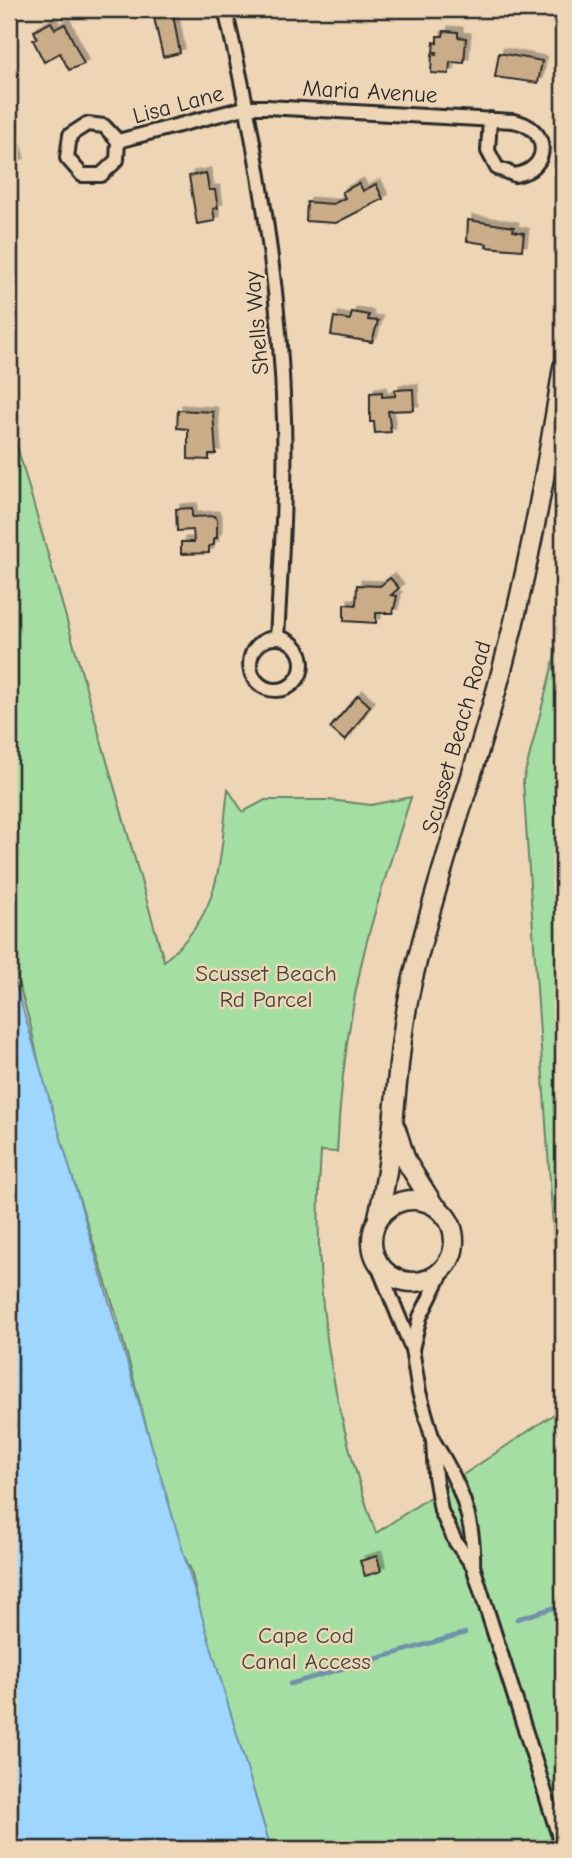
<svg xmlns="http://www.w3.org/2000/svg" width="572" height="1858" font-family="'Comic Neue',sans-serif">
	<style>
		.green { fill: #a5dea3; stroke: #688467; stroke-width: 2 }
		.water { fill: #9ed6fe; stroke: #7092aa; stroke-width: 2 }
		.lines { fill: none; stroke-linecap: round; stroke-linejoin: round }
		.stream { stroke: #7092aa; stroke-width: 4.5 }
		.building { fill: #caad88; stroke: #2b2b2b; stroke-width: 2; filter: url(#shadow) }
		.minor-casing { stroke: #2b2b2b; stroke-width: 18 }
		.secondary-casing { stroke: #2b2b2b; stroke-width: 23 }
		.minor { stroke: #edd5b5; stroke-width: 12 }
		.secondary { stroke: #edd5b5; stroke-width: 18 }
		.labels { text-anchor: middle; stroke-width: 5; stroke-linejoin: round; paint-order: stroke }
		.street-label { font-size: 23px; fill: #2b2b2b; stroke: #edd5b5 }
		.park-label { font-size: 23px; fill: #3d463d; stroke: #edd5b5 }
	</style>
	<defs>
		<filter id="shadow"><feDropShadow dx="4.5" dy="-4.5" stdDeviation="0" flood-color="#0004"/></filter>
	</defs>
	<rect width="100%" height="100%" fill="#edd5b5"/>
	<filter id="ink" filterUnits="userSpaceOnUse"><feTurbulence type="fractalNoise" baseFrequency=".0143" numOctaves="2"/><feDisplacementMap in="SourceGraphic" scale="14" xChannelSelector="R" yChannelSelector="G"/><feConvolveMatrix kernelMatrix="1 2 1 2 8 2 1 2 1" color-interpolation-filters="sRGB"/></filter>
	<g filter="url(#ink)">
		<!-- green -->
		<g class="green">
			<path d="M9 418 164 961C224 911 219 862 228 789L243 812 265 800H330L371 805 411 797C394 851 375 905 362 961 348 1024 340 1087 337 1152L321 1151C311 1284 331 1408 376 1533L563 1408V1849H271L201 1615 191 1570 178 1544 116 1314 45 1091 30 1023 9 951Z"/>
			<path d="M563 624V1375L523 781Z"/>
		</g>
		<!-- water -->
		<path class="water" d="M9 962 248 1772 271 1849H9Z"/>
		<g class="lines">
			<!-- stream -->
			<g class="stream">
				<path d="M517 1619 563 1605"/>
				<path d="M290 1684 465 1633"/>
			</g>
		</g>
		<!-- building -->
		<g class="building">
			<path d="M152 9H172L180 53 163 57Z"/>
			<path d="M51 22 55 29 65 24 84 64 69 70 60 53 44 62 33 40 37 38 34 31Z"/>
			<path d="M444 31 458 32V37L466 38 464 63 450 62 449 74 431 73 432 54 436 55 437 52H433L434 42 437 43V36H443Z"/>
			<path d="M499 53 542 61 538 83 495 77Z"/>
			<path d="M9 140 10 149 16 148 19 163 9 165Z"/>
			<path d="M206 173 209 190H215L218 208 213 209 215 221 197 224 189 176Z"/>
			<path d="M359 183 363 191 376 184 383 199 336 223 306 221 307 202 333 204 345 198 342 192Z"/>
			<path d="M468 220 514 227 513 231 524 233 522 250 486 247 487 244 467 241Z"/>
			<path d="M352 312 369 315 368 320 378 321 372 342 331 335 334 317 350 320Z"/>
			<path d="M413 389 414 410 388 411 391 432 375 433 374 422H370V393L382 392V397L395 396V390Z"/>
			<path d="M178 410 213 412 216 454H209V460L188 459V429L177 428Z"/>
			<path d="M192 508V517L214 516 217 520V538H214V545L209 546V553L181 554V542H194L193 530 177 531 176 509Z"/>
			<path d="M390 578 399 588 391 595 397 596 393 613H376V623L344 621V604L356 605 357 585 380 586Z"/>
			<path d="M358 695 370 706 345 741 330 728Z"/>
			<path d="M377 1556 381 1571 365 1576 360 1561Z"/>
		</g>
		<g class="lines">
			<!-- minor casing -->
			<g class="minor-casing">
				<g id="minor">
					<path d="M225 9C257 144 280 280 284 419 286 492 281 565 277 638"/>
					<path d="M118 141 104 126 87 124 70 135 67 158 82 175H101L117 160 118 141 248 107H267L513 121C550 127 552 169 515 175L497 168 488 151 490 119"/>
					<circle cx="276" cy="664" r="26"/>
					<path d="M376 1261 412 1349 419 1392 433 1440 435 1476 441 1511 455 1541 473 1566 563 1849"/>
					<path d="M412 1349 420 1317 445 1267"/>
					<path d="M434 1442C459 1481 475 1519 473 1566"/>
				</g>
			</g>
			<!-- secondary casing -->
			<g class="secondary-casing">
				<g id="secondary">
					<path d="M396 1129 406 1161 433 1204"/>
					<circle cx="413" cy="1241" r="41"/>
					<path d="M378 1217C397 1140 394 1060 412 982 435 883 470 786 497 688 526 583 546 474 563 367"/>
				</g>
			</g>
			<!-- minor -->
			<use href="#minor" class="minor"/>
			<!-- secondary -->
			<use href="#secondary" class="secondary"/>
		</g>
	</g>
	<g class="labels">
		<!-- street labels -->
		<g class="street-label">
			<text transform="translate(370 91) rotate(3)" y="8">Maria Avenue</text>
			<text transform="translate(178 104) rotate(-15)" y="8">Lisa Lane</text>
			<text transform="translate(256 323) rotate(-95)" y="8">Shells Way</text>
			<text transform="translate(456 737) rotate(-74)" y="8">Scusset Beach Road</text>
		</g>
		<!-- park labels -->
		<g class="park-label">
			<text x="266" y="981">Scusset Beach<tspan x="266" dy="26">Rd Parcel</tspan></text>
			<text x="306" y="1643">Cape Cod<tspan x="306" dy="26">Canal Access</tspan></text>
		</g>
	</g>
	<!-- margin -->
	<rect width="572" height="1858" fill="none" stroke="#edd5b5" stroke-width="35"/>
	<rect x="18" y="18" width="537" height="1823" fill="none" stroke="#2b2b2b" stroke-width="2.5" filter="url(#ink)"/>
</svg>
